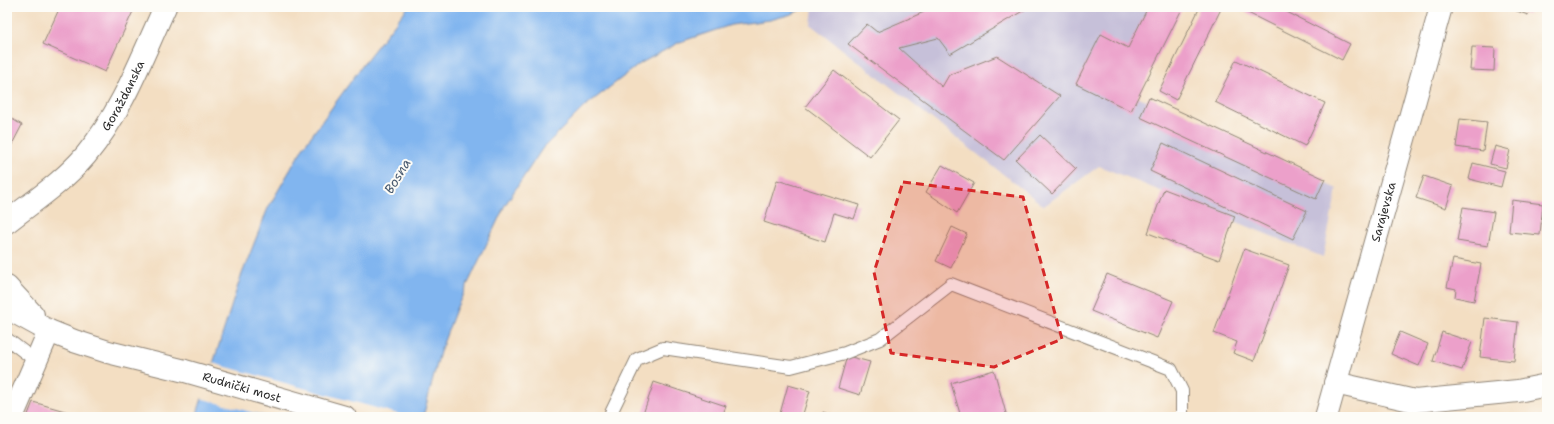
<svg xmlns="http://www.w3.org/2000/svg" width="1554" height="424" font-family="'Shantell Sans',sans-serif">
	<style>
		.industrial { fill: #c6c0d9 }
		.water { fill: #81b5ef; stroke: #56708d }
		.pier { fill: #f3dec2 }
		.building { fill: #eca0ca }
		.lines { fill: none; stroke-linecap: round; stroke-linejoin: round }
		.lane-casing { stroke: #8f8476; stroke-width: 14 }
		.street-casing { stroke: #8f8476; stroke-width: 24 }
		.secondary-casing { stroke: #8f8476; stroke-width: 24 }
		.lane { stroke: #fff; stroke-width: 12 }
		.street { stroke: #fff; stroke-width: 22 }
		.secondary { stroke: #fff; stroke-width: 22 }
		.marked { fill: #d62828; fill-opacity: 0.2; stroke: #d62828; stroke-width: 3; stroke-dasharray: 8 5; stroke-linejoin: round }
		.labels { text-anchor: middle; stroke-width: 4; stroke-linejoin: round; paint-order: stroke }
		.street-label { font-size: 12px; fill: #2b2b2b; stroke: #fdfcf7 }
		.water-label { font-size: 13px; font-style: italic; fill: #495b70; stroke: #fdfcf7 }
	</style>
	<rect width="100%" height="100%" fill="#fdfcf7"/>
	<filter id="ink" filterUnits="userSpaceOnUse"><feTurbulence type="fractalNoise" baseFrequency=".025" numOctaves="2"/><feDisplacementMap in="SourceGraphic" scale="8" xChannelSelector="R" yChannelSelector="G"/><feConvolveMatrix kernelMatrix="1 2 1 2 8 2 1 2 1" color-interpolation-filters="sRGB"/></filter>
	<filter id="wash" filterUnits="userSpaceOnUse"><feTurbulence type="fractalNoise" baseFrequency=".012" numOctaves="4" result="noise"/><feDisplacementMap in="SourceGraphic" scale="16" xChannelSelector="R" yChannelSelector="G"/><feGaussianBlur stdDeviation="0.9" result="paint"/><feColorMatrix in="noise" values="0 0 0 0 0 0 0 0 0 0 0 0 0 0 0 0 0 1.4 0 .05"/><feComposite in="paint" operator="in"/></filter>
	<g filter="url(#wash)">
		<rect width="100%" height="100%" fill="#f3dec2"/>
		<!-- industrial -->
		<path class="industrial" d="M813 7H1180L1136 96 1337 189 1323 257 1099 166 1044 206 811 25Z"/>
		<!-- water -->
		<path class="water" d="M408 7H806L792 14 770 20 731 25 680 42 641 63 584 107 542 149 505 205 456 309 440 352 423 417H196L240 279 268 208 304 146 370 55Z"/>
		<!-- pier -->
		<path class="pier" d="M212 363 409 417H269L200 398Z"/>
		<g id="blocks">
			<!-- building -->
			<g class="building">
				<path d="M60 7H135L105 72 43 44Z"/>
				<path d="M920 7H1025L1026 9 950 54 938 38 899 48 942 87 949 75 997 56 1060 96 1004 160 848 44 867 24 877 32 924 12Z"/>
				<path d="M1148 7H1183L1131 111 1076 84 1101 34 1128 48Z"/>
				<path d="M1200 7H1222L1176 100 1159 91Z"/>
				<path d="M1236 7H1277L1350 44 1342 60Z"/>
				<path d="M1515 7H1531L1528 15 1514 10Z"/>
				<path d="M1472 47 1495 48 1494 71 1470 70Z"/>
				<path d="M1236 60 1325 103 1305 146 1215 102Z"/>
				<path d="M834 70 899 120 870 157 805 107Z"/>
				<path d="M1149 97 1325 179 1316 199 1140 117Z"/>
				<path d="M7 116 22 125 7 154Z"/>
				<path d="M1460 119 1487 122 1483 151 1456 147Z"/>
				<path d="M1040 135 1076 169 1052 194 1016 160Z"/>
				<path d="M1163 143 1307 211 1293 239 1150 171Z"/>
				<path d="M1495 146 1510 150 1506 168 1490 164Z"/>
				<path d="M1473 163 1505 171 1501 187 1469 179Z"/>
				<path d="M942 165 974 183 957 213 926 192Z"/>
				<path d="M1424 176 1453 186 1446 208 1416 198Z"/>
				<path d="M777 180 859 205 854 219 834 213 825 242 764 222Z"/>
				<path d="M1164 189 1235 216 1219 260 1148 233Z"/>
				<path d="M1512 200 1543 204 1540 235 1509 232Z"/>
				<path d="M1463 207 1494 212 1488 246 1457 241Z"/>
				<path d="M952 227 967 234 951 268 936 261Z"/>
				<path d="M1244 249 1289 265 1254 361 1233 353 1237 342 1214 333Z"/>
				<path d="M1453 259 1481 264 1474 301 1455 297 1456 289 1447 287Z"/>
				<path d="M1107 274 1173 301 1157 338 1091 311Z"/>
				<path d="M1485 318 1518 322 1514 361 1480 357Z"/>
				<path d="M1400 332 1428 344 1419 366 1391 354Z"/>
				<path d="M1442 332 1472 342 1462 370 1433 361Z"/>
				<path d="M847 356 870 362 860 395 838 388Z"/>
				<path d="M994 370 1007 417H961L951 383Z"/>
				<path d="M654 382 726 406 722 417H642Z"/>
				<path d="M788 385 810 391 802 417H779Z"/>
				<path d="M33 402 72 413 70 417H27Z"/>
				<path d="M823 412 837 417H821Z"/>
			</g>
		</g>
	</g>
	<g filter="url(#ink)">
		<use href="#blocks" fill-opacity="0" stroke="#8f8476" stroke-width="1"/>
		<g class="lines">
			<!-- lane casing -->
			<g class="lane-casing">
				<g id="lane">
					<path d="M7 339 36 361"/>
					<path d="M609 417 637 359 663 348 791 367 845 353 880 339 951 284 1171 369 1182 391V417"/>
				</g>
			</g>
			<!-- street casing -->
			<g class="street-casing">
				<g id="street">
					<path id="s1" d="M7 222C34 201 64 181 86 155 122 112 142 57 165 7"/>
					<path d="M1335 383 1415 401 1518 391 1547 385"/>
					<path d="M12 417 49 331"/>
				</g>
			</g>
			<!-- secondary casing -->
			<g class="secondary-casing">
				<g id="secondary">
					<path d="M7 287 33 315"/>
					<path id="s2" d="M7 308 49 331 74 341 108 352 185 371 345 417"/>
					<path id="s3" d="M1326 417 1441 7"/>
				</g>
			</g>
			<!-- lane -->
			<use href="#lane" class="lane"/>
			<!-- street -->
			<use href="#street" class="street"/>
			<!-- secondary -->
			<use href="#secondary" class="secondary"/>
		</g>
	</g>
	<!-- marked area -->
	<path class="marked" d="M903 182 1023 197 1062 339 994 367 891 353 874 272Z"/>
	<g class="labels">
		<!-- street labels -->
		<g class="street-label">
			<text dy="4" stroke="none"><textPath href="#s1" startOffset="174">Goraždanska</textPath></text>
			<text dy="4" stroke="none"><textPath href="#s3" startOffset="213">Sarajevska</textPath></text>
			<text dy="4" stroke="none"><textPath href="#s2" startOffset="249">Rudnički most</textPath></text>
		</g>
		<!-- water labels -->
		<g class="water-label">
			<text transform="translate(397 176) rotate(-59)" y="5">Bosna</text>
		</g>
	</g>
	<!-- margin -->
	<rect width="1554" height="424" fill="none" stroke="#fdfcf7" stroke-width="24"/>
</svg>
